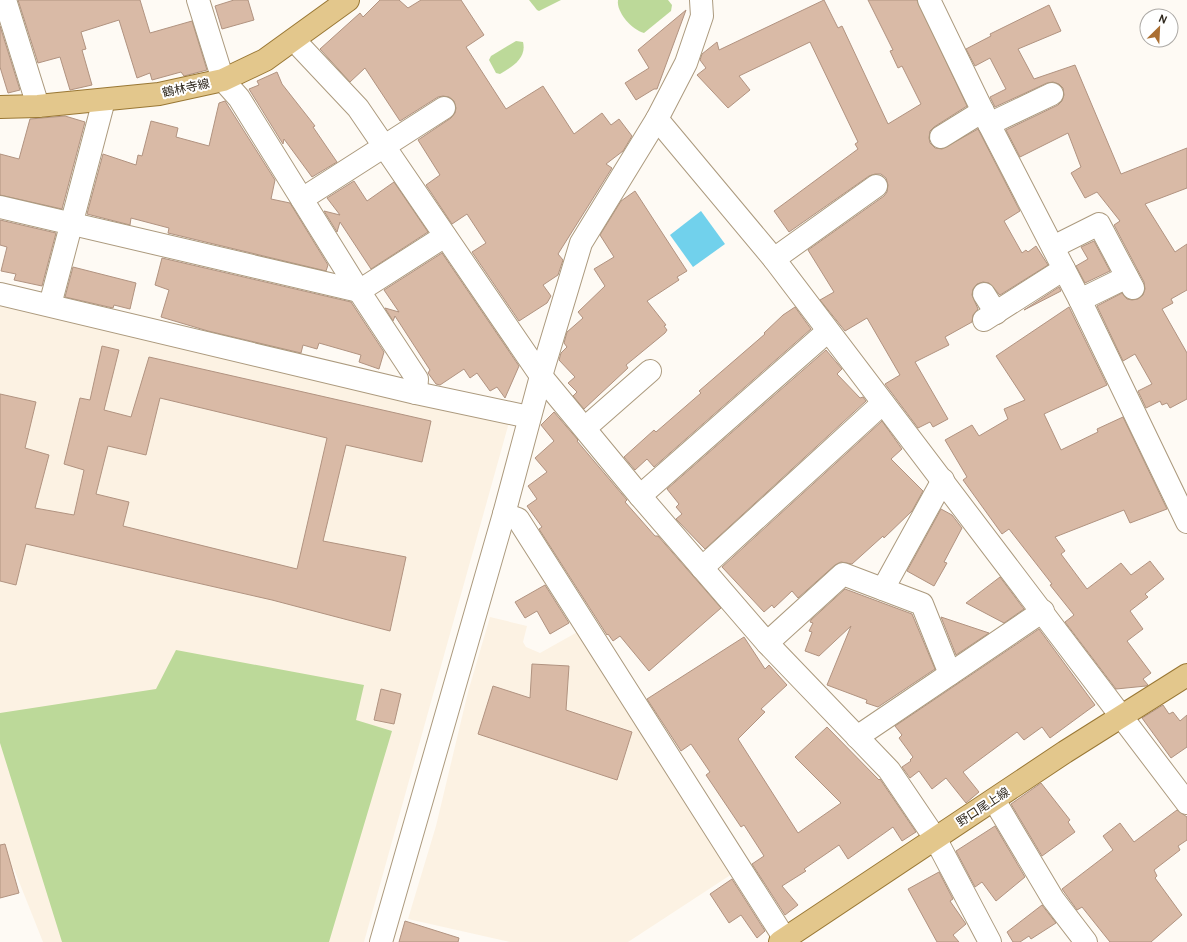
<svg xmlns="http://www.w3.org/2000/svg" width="1187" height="942" font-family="Overpass,'Noto Sans JP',sans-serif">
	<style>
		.built { fill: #fcf2e3 }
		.green { fill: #bcd999 }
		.water { fill: #71d1ec }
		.building { fill: #d9baa6; stroke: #b19380; fill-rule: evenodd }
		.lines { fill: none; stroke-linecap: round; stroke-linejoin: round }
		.minor-casing { stroke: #ac9a7e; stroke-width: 24 }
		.major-casing { stroke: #997734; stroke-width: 24 }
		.minor { stroke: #fff; stroke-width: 22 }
		.major { stroke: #e3c78c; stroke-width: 22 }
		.labels { text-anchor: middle; stroke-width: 4; stroke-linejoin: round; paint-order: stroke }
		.street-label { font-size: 12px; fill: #30291e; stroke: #fff }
	</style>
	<rect width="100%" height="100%" fill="#fefaf4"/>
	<!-- built -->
	<g class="built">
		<path d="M0 300 507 423 508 426 364 942H43L14 869 0 872Z"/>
		<path d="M490 617 527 626 523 642 526 647 540 653 581 630 732 874 628 942H510L408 919 436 826 468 692Z"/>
	</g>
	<!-- green -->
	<g class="green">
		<path d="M529 0H561L539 11 537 10Z"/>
		<path d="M618 0H668L672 5 671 11 644 33C632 30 616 12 618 0Z"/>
		<path d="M516 41 523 42C527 58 512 67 500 74L496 73 489 60 491 56Z"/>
		<path d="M176 650 364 685 356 720 392 731 329 942H62L0 743V713L156 689Z"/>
	</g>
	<!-- water -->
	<path class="water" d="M701 211 725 244 693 267 670 235Z"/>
	<!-- building -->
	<g class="building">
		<path d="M18 0H140L150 33 192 21 207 70 184 76 181 72 152 80 150 73 137 78 119 20 81 32 86 49 82 50 92 85 70 90 60 57 38 63Z"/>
		<path d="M234 0H248L254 20 222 29 215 6Z"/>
		<path d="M380 0H399L408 8 421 0H461L484 35 466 47 506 109 543 86 574 134 602 113 611 125 619 119 632 136 623 151 606 164 612 168 558 254 563 260 558 275 543 285 551 296 547 303 519 321 472 252 486 243 467 214 452 224 426 185 440 175 418 140 451 118 455 113 456 108 454 101 449 97 443 96 438 97 400 121 365 68 350 82 320 49 360 13 363 17Z"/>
		<path d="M824 0 838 28 842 26 888 124 921 104 902 66 898 68 890 51 893 50 868 0H917L967 106 934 127 930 131 929 138 930 143 935 148 942 149 978 129 1020 211 1004 221 1022 253 1026 250 1028 252 1036 246 1048 265 1000 295 989 283 983 282 977 284 973 289 972 295 978 309 973 315 972 322 945 337 949 345 915 362 948 419 933 427 930 422 918 428 885 384 900 375 867 318 845 331 820 300 834 292 808 250 884 196 887 192 888 185 886 178 881 174H875L869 176 789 232 774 211 858 149 855 144 858 142 810 42 739 76 750 90 728 108 697 75 706 68 700 60 702 54 717 42 719 50Z"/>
		<path d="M1049 5 1061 31 1018 49 1034 79 1075 65 1121 174 1187 148V188L1145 204 1175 252 1187 244V290L1171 299 1173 303 1162 309 1187 353V399L1170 408 1167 403 1162 405 1160 401 1146 408 1138 391 1152 384 1135 354 1123 361 1097 306 1122 293 1127 299 1132 300 1138 299 1143 295 1145 289 1144 282 1114 225 1120 221 1097 192 1085 198 1071 173 1081 167 1068 133 1020 157 1006 130 1058 105 1062 101 1064 95 1063 88 1059 84 1053 82 1047 83 995 107 990 97 1006 89 990 58 975 66 966 49 991 36 990 34Z"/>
		<path d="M686 10 657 89H654L636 100 625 83 649 68 638 50Z"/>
		<path d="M0 26 20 90 8 93 0 67Z"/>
		<path d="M277 72 282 84 315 126 313 127 337 162 312 177 284 139 283 144 249 89 259 85 257 81Z"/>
		<path d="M225 101 275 180 271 199 290 203 328 265 326 271 168 233 169 228 131 218 130 225 87 214 103 154 136 165 138 155 142 156 151 121 178 128 176 137 209 146 219 103Z"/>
		<path d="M65 116 85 122 62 209 0 195V154L19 159 30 119Z"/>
		<path d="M354 181 367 201 394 182 428 232 371 269 340 222 337 232 324 211 340 215 327 198Z"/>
		<path d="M635 191 687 271 677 277 679 280 647 301 666 325 664 326 667 330 665 333 626 365 628 368 584 409 573 396 577 392 568 383 575 377 559 360 561 353 567 347 564 343 567 332 583 318 578 312 605 286 594 269 614 257 600 235 621 201Z"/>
		<path d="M0 220 56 233 42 286 14 280 16 274 1 271 7 247 0 245Z"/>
		<path d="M1094 241 1110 271 1085 283 1076 266 1088 259 1081 247Z"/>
		<path d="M442 253 519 366 505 398 497 387 490 391 477 373 470 378 464 369 440 385 436 384 428 373 430 370 395 316 393 321 385 308 399 312 384 290Z"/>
		<path d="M162 258 351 302 384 352 379 369 359 362 361 355 319 343 317 349 303 345 301 353 208 331 161 317 169 290 155 285Z"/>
		<path d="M73 267 136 283 130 309 114 305 113 308 65 297Z"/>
		<path d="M1059 287 1061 291 1024 310Z"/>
		<path d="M795 307 811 329 654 467 647 459 635 470 624 457 654 430 656 432 701 393 699 391 765 334 764 333 783 315Z"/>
		<path d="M1069 307 1107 385 1044 414 1061 450 1098 432 1097 429 1123 417 1167 509 1130 523 1124 510 1055 537 1065 551 1061 554 1087 589 1121 563 1131 575 1150 561 1164 579 1145 594 1148 597 1130 611 1143 629 1127 641 1151 673 1143 679 1148 685 1146 686 1116 689 1065 622 1074 615 1050 585 1052 584 1009 529 1002 534 963 480 967 477 945 440 972 425 979 436 1008 419 1004 409 1025 400 996 356Z"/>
		<path d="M102 346 119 350 104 410 131 417 149 357 431 421 422 462 346 445 323 541 406 557 390 631 272 600 26 544 16 585 0 581V394L36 402 25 448 49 455 35 508 74 515 84 470 64 464 80 398 90 400ZM160 398 327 438 297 569 123 526 129 502 96 494 108 446 146 455Z"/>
		<path d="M826 350 842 369 837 374 860 398 863 397 866 401 705 549 676 519 682 514 676 507 679 504 667 489Z"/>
		<path d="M554 412 578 440 577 441 627 500 625 502 655 536H658L721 608 649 671 620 636 613 641 608 634 607 635 539 529 542 527 527 506 537 499 528 486 547 472 535 458 554 441 541 425Z"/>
		<path d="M882 421 902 449 891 459 923 491 912 511 884 538 883 536 852 564 841 562 835 565 798 598 792 591 774 608 772 605 764 612 722 567Z"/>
		<path d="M941 509 952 515 962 528 944 562 947 563 934 586 907 571Z"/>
		<path d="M1000 577 1024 609 1004 623 966 603Z"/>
		<path d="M545 585 569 623 550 634 537 611 525 618 515 602Z"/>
		<path d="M845 589 912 614 935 669 878 707 866 703 867 700 827 685 851 626 819 656 805 651 812 632 809 631 813 623 810 622 811 620Z"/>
		<path d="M941 617 989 633 956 655Z"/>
		<path d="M1039 629 1095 705 1050 738 1042 727 1024 740 1017 732 963 772 979 792 966 803 946 778 932 789 919 771 910 778 902 767 911 761 910 760 913 757 899 738 902 735 895 726Z"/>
		<path d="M744 637 765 669 769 665 787 685 761 709 765 712 738 739 798 833 841 803 795 757 827 727 879 780 880 779 916 832 902 841 893 827 848 859 839 845 804 869 806 871 782 886 798 905 785 915 752 864 764 856 744 825 741 827 706 775 710 772 691 744 681 751 647 699Z"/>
		<path d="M532 664 569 666 566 710 632 732 617 780 478 734 493 686 530 698Z"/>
		<path d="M381 689 401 694 394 724 374 720Z"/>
		<path d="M1163 705 1169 714 1173 712 1180 721 1187 715V747L1171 758 1142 718Z"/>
		<path d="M1041 783 1070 820 1068 822 1075 832 1042 856 1011 804Z"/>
		<path d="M1177 810 1187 817V840L1178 846 1180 850 1154 870 1157 876 1155 878 1182 915 1151 942H1110L1082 907 1077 910 1062 889 1113 850 1103 836 1120 823 1134 842Z"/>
		<path d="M995 826 1025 877 996 901 982 882 975 887 956 851Z"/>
		<path d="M5 844 19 893 0 898V845Z"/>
		<path d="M939 872 953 899 950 901 966 924 953 935 959 942H937L908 889Z"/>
		<path d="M732 879 765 931 757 938 741 915 729 923 710 894Z"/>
		<path d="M1042 905 1056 923 1031 939 1029 936 1020 942H1013L1007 932Z"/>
		<path d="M405 921 459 938 458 942H399Z"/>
	</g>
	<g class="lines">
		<!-- minor casing -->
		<g class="minor-casing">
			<g id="minor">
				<path d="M5 0 38 106"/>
				<path d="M198 0 223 80 239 98 359 291 417 379 416 393"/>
				<path d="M929 0 989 124 1080 300 1187 522"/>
				<path d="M294 40 358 108 541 376 640 496 767 643 889 770 935 838 990 942"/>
				<path d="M657 119 774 259 1187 803"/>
				<path d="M989 124 1052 94"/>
				<path d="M941 137 983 111"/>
				<path d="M302 199 444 108"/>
				<path d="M0 207 359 291 445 236"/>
				<path d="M1053 247 1099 224 1133 288"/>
				<path d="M774 259 876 186"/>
				<path d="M0 294 416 393 529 417"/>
				<path d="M984 294 996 313"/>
				<path d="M1080 300 1127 277"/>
				<path d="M50 305 104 100"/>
				<path d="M984 320 1064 269"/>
				<path d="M585 428 650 371"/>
				<path d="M640 496 828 331"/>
				<path d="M504 514 518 519 785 939"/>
				<path d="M702 568 883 403"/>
				<path d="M883 589 943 480"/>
				<path d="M767 643 843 574 922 604 950 674"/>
				<path d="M857 737 1043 611"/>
				<path d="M994 800 1053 899 1086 942"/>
				<path d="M381 942 504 514 541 376 581 243 657 119 686 63 702 16 701 0"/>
			</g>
		</g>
		<!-- major casing -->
		<g class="major-casing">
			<g id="major">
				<path d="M0 107 38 106 159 94 223 80 265 60 348 0"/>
				<path d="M780 942 1065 752 1187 675"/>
			</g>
		</g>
		<!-- minor -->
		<use href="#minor" class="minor"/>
		<!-- major -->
		<use href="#major" class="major"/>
	</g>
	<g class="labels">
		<!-- street labels -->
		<g class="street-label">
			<text transform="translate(186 88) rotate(-12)" y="4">鶴林寺線</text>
			<text transform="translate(983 807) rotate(-33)" y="4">野口尾上線</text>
		</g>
	</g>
	<!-- north arrow -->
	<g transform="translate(1159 28) rotate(24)"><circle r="19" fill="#ffffff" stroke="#aca9a5"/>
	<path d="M0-3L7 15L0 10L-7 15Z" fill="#ab6f32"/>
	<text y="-6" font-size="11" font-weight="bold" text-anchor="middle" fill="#30291e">N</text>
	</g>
</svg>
